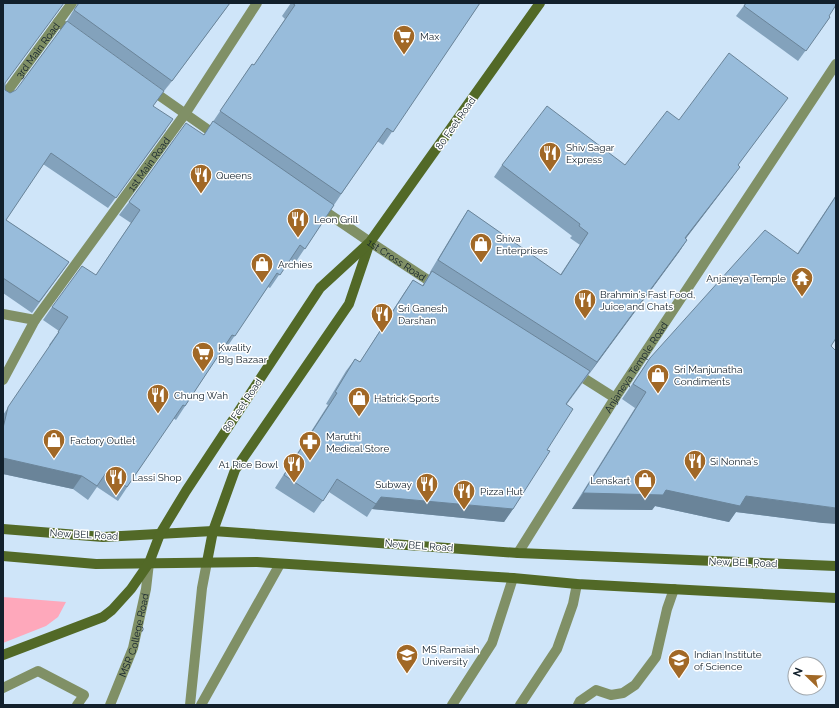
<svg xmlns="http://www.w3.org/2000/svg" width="839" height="708" font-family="Raleway,sans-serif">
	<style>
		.green { fill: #fea8bb }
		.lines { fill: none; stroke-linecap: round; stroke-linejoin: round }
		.lane { stroke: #809066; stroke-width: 10 }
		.street { stroke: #809066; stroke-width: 10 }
		.secondary { stroke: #526927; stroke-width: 10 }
		.wall { fill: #83a2bc }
		.shaded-wall { fill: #6a8499 }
		.building { fill: #98bcdb; stroke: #6a8499 }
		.labels { text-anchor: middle; stroke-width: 3; stroke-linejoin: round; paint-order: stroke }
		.poi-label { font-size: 10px; fill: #12202c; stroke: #fff; text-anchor: start }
		.street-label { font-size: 10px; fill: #12202c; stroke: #fff }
	</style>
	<rect width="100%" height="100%" fill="#cfe5f9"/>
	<!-- green -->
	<path class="green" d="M3 597 66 602 58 617 46 626 3 643Z"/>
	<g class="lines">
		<!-- lane -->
		<g class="lane">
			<path d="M3 688 38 671 84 695 77 705"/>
			<path id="s1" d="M110 705 133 648 146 589 149 563"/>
			<path d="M190 705 202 588 207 562"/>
			<path d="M201 705 280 564"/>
			<path d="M452 705 492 643 513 578"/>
			<path d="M520 705 557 649 573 604 577 584"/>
			<path d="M578 705 580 701 596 690 611 695 623 693 635 685 656 657 667 609 674 589"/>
		</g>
		<!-- street -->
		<g class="street">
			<path d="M58 22 74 33"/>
			<path d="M150 89 217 136"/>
			<path id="s2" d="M3 97 72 3"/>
			<path id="s3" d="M317 206 370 242 437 286"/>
			<path d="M3 314 35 320"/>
			<path d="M574 372 615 398"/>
			<path id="s4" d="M3 380 35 320 185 114 257 3"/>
			<path id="s5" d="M518 553 615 398 836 64"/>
		</g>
		<!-- secondary -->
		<g class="secondary">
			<path d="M3 529 103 537 213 531 518 553 836 566"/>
			<path d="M3 556 96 564 257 562 513 578 577 584 836 598"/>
			<path d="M207 562 213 531 235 470 349 304 369 245"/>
			<path d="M3 655 103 617 112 610 131 589 149 563 160 534 186 491 320 288 370 242 540 3"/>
		</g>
	</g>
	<!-- wall -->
	<g class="wall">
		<path d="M3 3 5 83V90L10 93 153 106 166 130 108 208 43 164 6 220 69 262 32 313 3 293Z"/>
		<path d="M78 3H230L164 91 67 21Z"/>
		<path d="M291 3H480L383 145 377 141 295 263 290 259 270 288 268 287 225 350 223 348 176 420 173 418 118 501 97 487 88 500 73 489 3 474V415L50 346 49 345 59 331 43 320 52 307 96 275 131 223 119 215 129 202 204 135 252 64 254 65 285 19 282 16Z"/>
		<path d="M746 3 829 16 830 17 798 61 736 16Z"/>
		<path d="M779 110 738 165 732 178 686 238 687 240 679 252 567 404 547 450 513 509 504 522 372 509 367 517 329 492 314 513 275 488 328 405 326 404 346 371 355 359 360 362 404 293 413 280 422 286 430 273V272L460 222 468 210 560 275 580 245 570 238 572 236 494 177 502 165H625L679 120Z"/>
		<path d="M836 195V339L831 346 823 523 736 512 729 522 655 506 652 510 572 509 635 408 622 399 650 358 797 254Z"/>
	</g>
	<!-- shaded-wall -->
	<g class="shaded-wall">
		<path d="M230 3 164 91 172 81Z"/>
		<path d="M740 167 732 178 677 250 685 238Z"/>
		<path d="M687 240 679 252 589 374 597 362Z"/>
		<path d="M3 458 82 476 73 489 3 474Z"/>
		<path d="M666 490 746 496 836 508V524L823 523 736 512 729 522 655 506 652 510 572 509 583 493Z"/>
		<path d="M381 497 513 509 504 522 372 509Z"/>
	</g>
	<!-- building -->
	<g class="building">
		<path d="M3 3H64L5 83V90L10 93 16 90 67 21 164 91 153 106 173 119 116 198 51 153 6 220 69 262 39 302 3 278Z"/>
		<path d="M79 3H230L172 81 74 10Z"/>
		<path d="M292 3H480L393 132 387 128 341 194 220 111 252 64 254 65 295 5Z"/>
		<path d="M746 3H836V5L829 16 830 17 806 51 744 6Z"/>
		<path d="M729 53 788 98 738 165 740 167 685 238 687 240 597 362 438 260 468 210 561 275 588 233 579 226 580 224 502 165 547 106 625 165 667 111 679 120Z"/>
		<path d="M213 121 334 205 305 249 300 245 280 275 277 273 235 336 232 335 185 406 183 405 127 487 106 473 97 486 82 476 3 458V428L8 407 59 332H58L68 317 52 307 82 266 96 275 140 210 129 202 186 123 204 135Z"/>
		<path d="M836 196V338L831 346 836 351V508L746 496 740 506 666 490 663 495 583 493 646 392 633 384 650 358 765 230 798 254Z"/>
		<path d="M432 271 590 371 566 404 573 409 547 450 550 451 513 509 381 497 376 504 337 479 323 501 284 475 337 393 335 392 355 359 360 362 413 280 423 286Z"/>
	</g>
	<!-- icons -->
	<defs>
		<g id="supermarket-pin" transform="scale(1.15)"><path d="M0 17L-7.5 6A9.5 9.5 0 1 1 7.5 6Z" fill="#a16826" stroke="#fff"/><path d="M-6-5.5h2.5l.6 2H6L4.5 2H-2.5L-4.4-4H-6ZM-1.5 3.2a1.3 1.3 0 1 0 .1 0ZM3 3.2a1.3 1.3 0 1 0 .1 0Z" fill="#fff"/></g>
		<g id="restaurant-pin" transform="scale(1.15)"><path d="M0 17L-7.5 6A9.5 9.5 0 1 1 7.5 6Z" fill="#a16826" stroke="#fff"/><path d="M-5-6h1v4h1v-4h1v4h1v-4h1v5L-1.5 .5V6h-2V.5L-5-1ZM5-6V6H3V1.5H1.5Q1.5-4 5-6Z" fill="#fff"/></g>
		<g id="shop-pin" transform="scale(1.15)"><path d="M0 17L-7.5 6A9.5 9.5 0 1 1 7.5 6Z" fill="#a16826" stroke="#fff"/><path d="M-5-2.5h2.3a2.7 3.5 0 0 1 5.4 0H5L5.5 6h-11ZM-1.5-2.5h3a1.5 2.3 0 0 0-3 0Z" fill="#fff"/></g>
		<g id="temple-pin" transform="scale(1.15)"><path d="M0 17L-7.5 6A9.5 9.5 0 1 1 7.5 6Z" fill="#a16826" stroke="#fff"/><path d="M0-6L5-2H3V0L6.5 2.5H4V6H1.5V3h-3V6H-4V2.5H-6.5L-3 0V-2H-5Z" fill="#fff"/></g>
		<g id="pharmacy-pin" transform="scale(1.15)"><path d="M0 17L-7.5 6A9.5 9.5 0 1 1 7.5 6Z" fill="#a16826" stroke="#fff"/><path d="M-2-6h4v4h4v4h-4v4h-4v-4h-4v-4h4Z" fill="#fff"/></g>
		<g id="university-pin" transform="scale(1.15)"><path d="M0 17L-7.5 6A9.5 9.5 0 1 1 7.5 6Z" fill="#a16826" stroke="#fff"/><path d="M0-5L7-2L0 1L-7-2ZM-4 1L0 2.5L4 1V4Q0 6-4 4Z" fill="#fff"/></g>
	</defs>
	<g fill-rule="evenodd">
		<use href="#supermarket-pin" x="404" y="36"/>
		<use href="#restaurant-pin" x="550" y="153"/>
		<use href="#restaurant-pin" x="201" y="175"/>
		<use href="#restaurant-pin" x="298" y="219"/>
		<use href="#shop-pin" x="481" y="244"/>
		<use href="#shop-pin" x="262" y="264"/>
		<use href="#temple-pin" x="802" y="278"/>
		<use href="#restaurant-pin" x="585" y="300"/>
		<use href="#restaurant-pin" x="382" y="314"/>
		<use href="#supermarket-pin" x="203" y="353"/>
		<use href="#shop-pin" x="658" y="375"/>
		<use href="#restaurant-pin" x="158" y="395"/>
		<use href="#shop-pin" x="359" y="398"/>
		<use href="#shop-pin" x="54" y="440"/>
		<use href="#pharmacy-pin" x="310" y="442"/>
		<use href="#restaurant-pin" x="695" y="461"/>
		<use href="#restaurant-pin" x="294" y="464"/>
		<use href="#restaurant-pin" x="116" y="477"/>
		<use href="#shop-pin" x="645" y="480"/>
		<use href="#restaurant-pin" x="427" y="484"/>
		<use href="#restaurant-pin" x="464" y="491"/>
		<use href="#university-pin" x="407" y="655"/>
		<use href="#university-pin" x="679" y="660"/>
	</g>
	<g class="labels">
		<!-- poi labels -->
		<g class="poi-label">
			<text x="420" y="40">Max</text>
			<text x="566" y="151">Shiv Sagar<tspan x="566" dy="12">Express</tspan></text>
			<text x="216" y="179">Queens</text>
			<text x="314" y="223">Leon Grill</text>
			<text x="496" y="242">Shiva<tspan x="496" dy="12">Enterprises</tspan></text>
			<text x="278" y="268">Archies</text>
			<text x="786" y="282" text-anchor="end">Anjaneya Temple</text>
			<text x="600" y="298">Brahmin's Fast Food,<tspan x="600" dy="12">Juice and Chats</tspan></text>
			<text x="398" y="312">Sri Ganesh<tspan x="398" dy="12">Darshan</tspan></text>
			<text x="218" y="351">Kwality<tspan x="218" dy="12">BIg Bazaar</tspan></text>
			<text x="674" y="373">Sri Manjunatha<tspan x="674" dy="12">Condiments</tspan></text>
			<text x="174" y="399">Chung Wah</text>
			<text x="374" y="402">Hatrick Sports</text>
			<text x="326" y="440">Maruthi<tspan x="326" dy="12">Medical Store</tspan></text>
			<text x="70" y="444">Factory Outlet</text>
			<text x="710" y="465">Si Nonna's</text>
			<text x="278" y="468" text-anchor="end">A1 Rice Bowl</text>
			<text x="132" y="481">Lassi Shop</text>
			<text x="630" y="484" text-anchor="end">Lenskart</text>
			<text x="412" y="488" text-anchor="end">Subway</text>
			<text x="480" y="495">Pizza Hut</text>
			<text x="422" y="653">MS Ramaiah<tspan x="422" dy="12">University</tspan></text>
			<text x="694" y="658">Indian Institute<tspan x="694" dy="12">of Science</tspan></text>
		</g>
		<!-- street labels -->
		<g class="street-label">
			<text dy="4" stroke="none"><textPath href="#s2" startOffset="58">3rd Main Road</textPath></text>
			<text transform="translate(455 123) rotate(-55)" y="4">80 Feet Road</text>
			<text dy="4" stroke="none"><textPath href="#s4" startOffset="261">1st Main Road</textPath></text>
			<text dy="4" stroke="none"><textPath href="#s3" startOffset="96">1st Cross Road</textPath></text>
			<text dy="4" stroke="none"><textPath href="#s5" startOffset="220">Anjaneya Temple Road</textPath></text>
			<text transform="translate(242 405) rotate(-56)" y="4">80 Feet Road</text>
			<text transform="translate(84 534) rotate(3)" y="4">New BEL Road</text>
			<text transform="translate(419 545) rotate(4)" y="4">New BEL Road</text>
			<text transform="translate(743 562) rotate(2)" y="4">New BEL Road</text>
			<text dy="4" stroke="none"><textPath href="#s1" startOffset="74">MSR College Road</textPath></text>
		</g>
	</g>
	<!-- border -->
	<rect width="839" height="708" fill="none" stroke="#12202c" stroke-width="8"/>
	<!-- north arrow -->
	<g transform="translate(807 676) rotate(293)"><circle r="19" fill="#ffffff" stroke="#a0a6ab"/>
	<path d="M0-3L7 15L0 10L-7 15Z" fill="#a16826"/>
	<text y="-6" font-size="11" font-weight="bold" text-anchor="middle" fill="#12202c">N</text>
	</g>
</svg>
